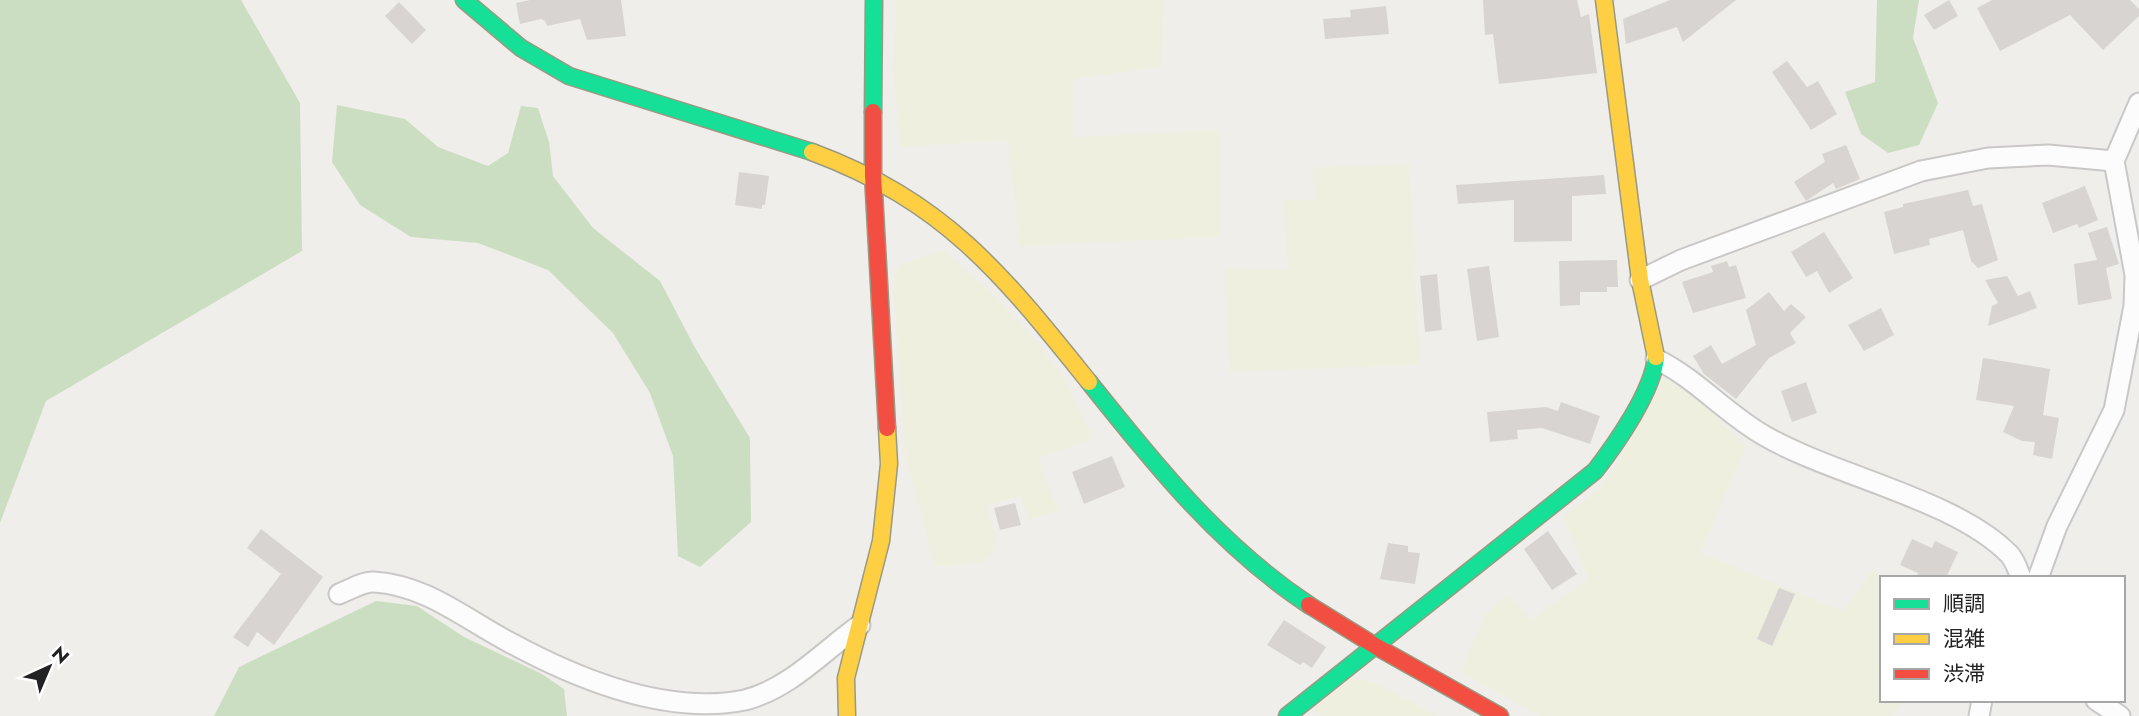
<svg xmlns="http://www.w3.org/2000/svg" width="2139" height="716" font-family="Jost,'Noto Sans JP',sans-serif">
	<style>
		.farmland { fill: #efefdf }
		.forest { fill: #cbdec1 }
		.building { fill: #d7d4d2 }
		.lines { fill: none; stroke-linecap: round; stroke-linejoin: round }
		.street-casing { stroke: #c9c8c7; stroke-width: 23 }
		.fast-casing { stroke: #999a82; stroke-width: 19 }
		.slow-casing { stroke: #999a82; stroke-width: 19 }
		.jam-casing { stroke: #999a82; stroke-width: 19 }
		.street { stroke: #fdfcfc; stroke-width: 19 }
		.fast { stroke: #16e098; stroke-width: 16 }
		.slow { stroke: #ffcf43; stroke-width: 16 }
		.jam { stroke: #f24e42; stroke-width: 16 }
	</style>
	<rect width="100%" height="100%" fill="#f0eeeb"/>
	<!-- farmland -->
	<g class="farmland">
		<path d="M896 0H1163L1162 67 1073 79V137L1219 130V237L1019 246 1008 140 900 147 893 68Z"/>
		<path d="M1409 164 1420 365 1230 372 1225 268 1287 269 1284 200H1315L1314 167Z"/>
		<path d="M944 250 1003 304 1041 348 1064 378 1090 432 1088 441 1038 458 1058 510 1029 521 1021 496 986 506 996 538 992 552 984 562 935 567 905 455 893 284 898 266Z"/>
		<path d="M1663 377 1694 395 1746 446 1701 553 1843 611 1873 570 1882 578V700H1906L1891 716H1540L1460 672 1484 616 1507 594 1531 620 1588 579 1563 517 1597 491 1618 463Z"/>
		<path d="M1352 678 1375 682 1438 716H1320L1314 709Z"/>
	</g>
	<!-- forest -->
	<g class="forest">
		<path d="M0 0H241L300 103 302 251 46 401 0 523Z"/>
		<path d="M1877 0H1919L1913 38 1938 103 1919 145 1888 153 1861 134 1845 92 1875 82Z"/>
		<path d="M337 105 405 119 438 147 488 166 508 153 521 106 538 108 549 142 553 176 593 228 660 281 694 346 750 438 751 522 700 567 678 556 673 456 650 393 613 333 548 270 478 243 411 237 360 205 332 162Z"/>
		<path d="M376 601 417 606 464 637 542 674 564 689 567 716H214L239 667Z"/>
	</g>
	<!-- building -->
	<g class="building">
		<path d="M530 0H621L626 36 587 40 580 19 547 26 545 21 541 19 520 24 516 3Z"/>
		<path d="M1483 0H1577L1581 17 1589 14 1597 73 1499 84 1493 34 1485 35Z"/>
		<path d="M1670 0H1736L1683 42 1677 27 1626 44 1623 19Z"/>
		<path d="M1949 0 1958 16 1934 30 1924 15Z"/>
		<path d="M1992 0H2130L2139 9V16L2103 50 2070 15 2000 51 1977 8Z"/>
		<path d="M399 2 426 30 412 44 385 16Z"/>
		<path d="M1386 6 1389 34 1325 39 1323 19 1351 17 1350 10Z"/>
		<path d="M1787 61 1807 87 1818 81 1837 114 1811 130 1772 72Z"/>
		<path d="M1846 145 1860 179 1836 189 1833 183 1806 201 1794 182 1825 162 1822 154Z"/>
		<path d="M739 172 769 176 765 205H762V209L735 205Z"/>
		<path d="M1604 175 1606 194 1572 196V241L1514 242V200L1458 204 1456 185Z"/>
		<path d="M2085 186 2098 220 2079 228 2077 224 2053 233 2042 203Z"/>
		<path d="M1968 190 1973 206 1982 204 1998 260 1978 268 1971 261 1963 230 1929 239 1930 245 1894 254 1884 212 1903 207V204Z"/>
		<path d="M2107 227 2119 264 2106 268 2112 299 2078 305 2074 264 2097 260 2088 233Z"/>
		<path d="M1824 232 1853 278 1829 293 1817 271 1806 277 1791 252Z"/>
		<path d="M1617 260 1618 287H1607V292H1580V305L1560 306 1559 261Z"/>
		<path d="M1727 261 1729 267 1736 265 1746 298 1693 313 1682 282 1713 272 1711 266Z"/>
		<path d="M1489 266 1499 337 1477 341 1467 269Z"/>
		<path d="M1437 274 1442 330 1425 332 1420 276Z"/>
		<path d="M2007 276 2018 296 2030 291 2037 308 1988 326 1992 306 1998 303 1985 280Z"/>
		<path d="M1769 292 1784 311 1791 304 1806 317 1790 333 1796 343 1769 358 1736 399 1704 374 1693 356 1711 345 1722 364 1756 345 1746 310Z"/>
		<path d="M1881 308 1894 335 1864 351 1848 325Z"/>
		<path d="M1983 358 2050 369 2043 415 2059 418 2052 459 2033 455 2035 442 2022 441 2003 432 2014 406 1976 400Z"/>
		<path d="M1806 382 1817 413 1792 422 1781 391Z"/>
		<path d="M1561 402 1600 416 1590 444 1542 428 1517 430 1518 439 1490 442 1487 412 1546 407 1558 411Z"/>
		<path d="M1112 456 1125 487 1084 504 1072 472Z"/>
		<path d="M1015 503 1021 525 1000 530 994 508Z"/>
		<path d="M261 529 323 577 274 645 257 632 248 647 233 637 281 574 247 548Z"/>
		<path d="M1548 531 1577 574 1552 590 1524 549Z"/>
		<path d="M1912 539 1932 548 1935 541 1958 552 1946 578H1916L1918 573 1900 565Z"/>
		<path d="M1388 543 1408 546V552L1420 553 1415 584 1380 579Z"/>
		<path d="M1779 588 1795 594 1772 646 1757 639Z"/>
		<path d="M1284 620 1326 647 1312 668 1303 662 1300 665 1267 645Z"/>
	</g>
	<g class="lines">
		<!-- street casing -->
		<g class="street-casing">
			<g id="street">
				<path d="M1640 280 1681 260 1921 171 1988 158 2048 155 2114 161"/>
				<path d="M1656 359C1697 379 1726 414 1765 436 1834 476 1955 499 2009 554 2015 560 2018 570 2021 578"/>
				<path d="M2038 578 2057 526 2114 410 2134 306 2135 275 2114 161 2139 103"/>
				<path d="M339 594C349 590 364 581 374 582 426 585 465 619 509 642 577 679 666 716 745 700 791 688 823 651 860 625"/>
				<path d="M2096 700 2120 716"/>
				<path d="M1979 716 1982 700"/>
			</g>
		</g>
		<!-- fast casing -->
		<g class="fast-casing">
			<g id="fast">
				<path d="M464 0 521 48 569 76 812 152"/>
				<path d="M873 112 874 0"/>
				<path d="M1089 382C1155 465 1220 546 1309 605"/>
				<path d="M1287 716 1595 471C1616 444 1653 391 1656 357"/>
			</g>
		</g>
		<!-- slow casing -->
		<g class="slow-casing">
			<g id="slow">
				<path d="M1604 0 1640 280 1656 357"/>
				<path d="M812 152C946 202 1002 274 1089 382"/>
				<path d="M847 716 846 678 881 541 889 464 887 428"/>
			</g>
		</g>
		<!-- jam casing -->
		<g class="jam-casing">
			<g id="jam">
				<path d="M873 112V175L887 428"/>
				<path d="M1309 605 1377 647 1500 716"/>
			</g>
		</g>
		<!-- street -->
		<use href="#street" class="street"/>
		<!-- fast -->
		<use href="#fast" class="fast"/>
		<!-- slow -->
		<use href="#slow" class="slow"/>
		<!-- jam -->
		<use href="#jam" class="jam"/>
	</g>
	<!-- legend -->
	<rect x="1880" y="576" width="245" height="126" fill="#ffffff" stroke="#a7a7a7" stroke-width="2"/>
	<rect x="1894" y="599" width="35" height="10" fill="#16e098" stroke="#a7a7a7" stroke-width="2"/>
	<text x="1943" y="611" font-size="21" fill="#222222">順調</text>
	<rect x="1894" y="634" width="35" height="10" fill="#ffcf43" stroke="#a7a7a7" stroke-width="2"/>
	<text x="1943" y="646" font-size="21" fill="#222222">混雑</text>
	<rect x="1894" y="669" width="35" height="10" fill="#f24e42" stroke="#a7a7a7" stroke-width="2"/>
	<text x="1943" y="681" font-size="21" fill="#222222">渋滞</text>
	<!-- north arrow -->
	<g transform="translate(49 667) rotate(44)" stroke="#ffffff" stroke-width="5" paint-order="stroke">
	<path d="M0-5L12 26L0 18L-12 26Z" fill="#222222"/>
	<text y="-10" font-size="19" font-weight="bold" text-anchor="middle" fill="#222222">N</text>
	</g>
</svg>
